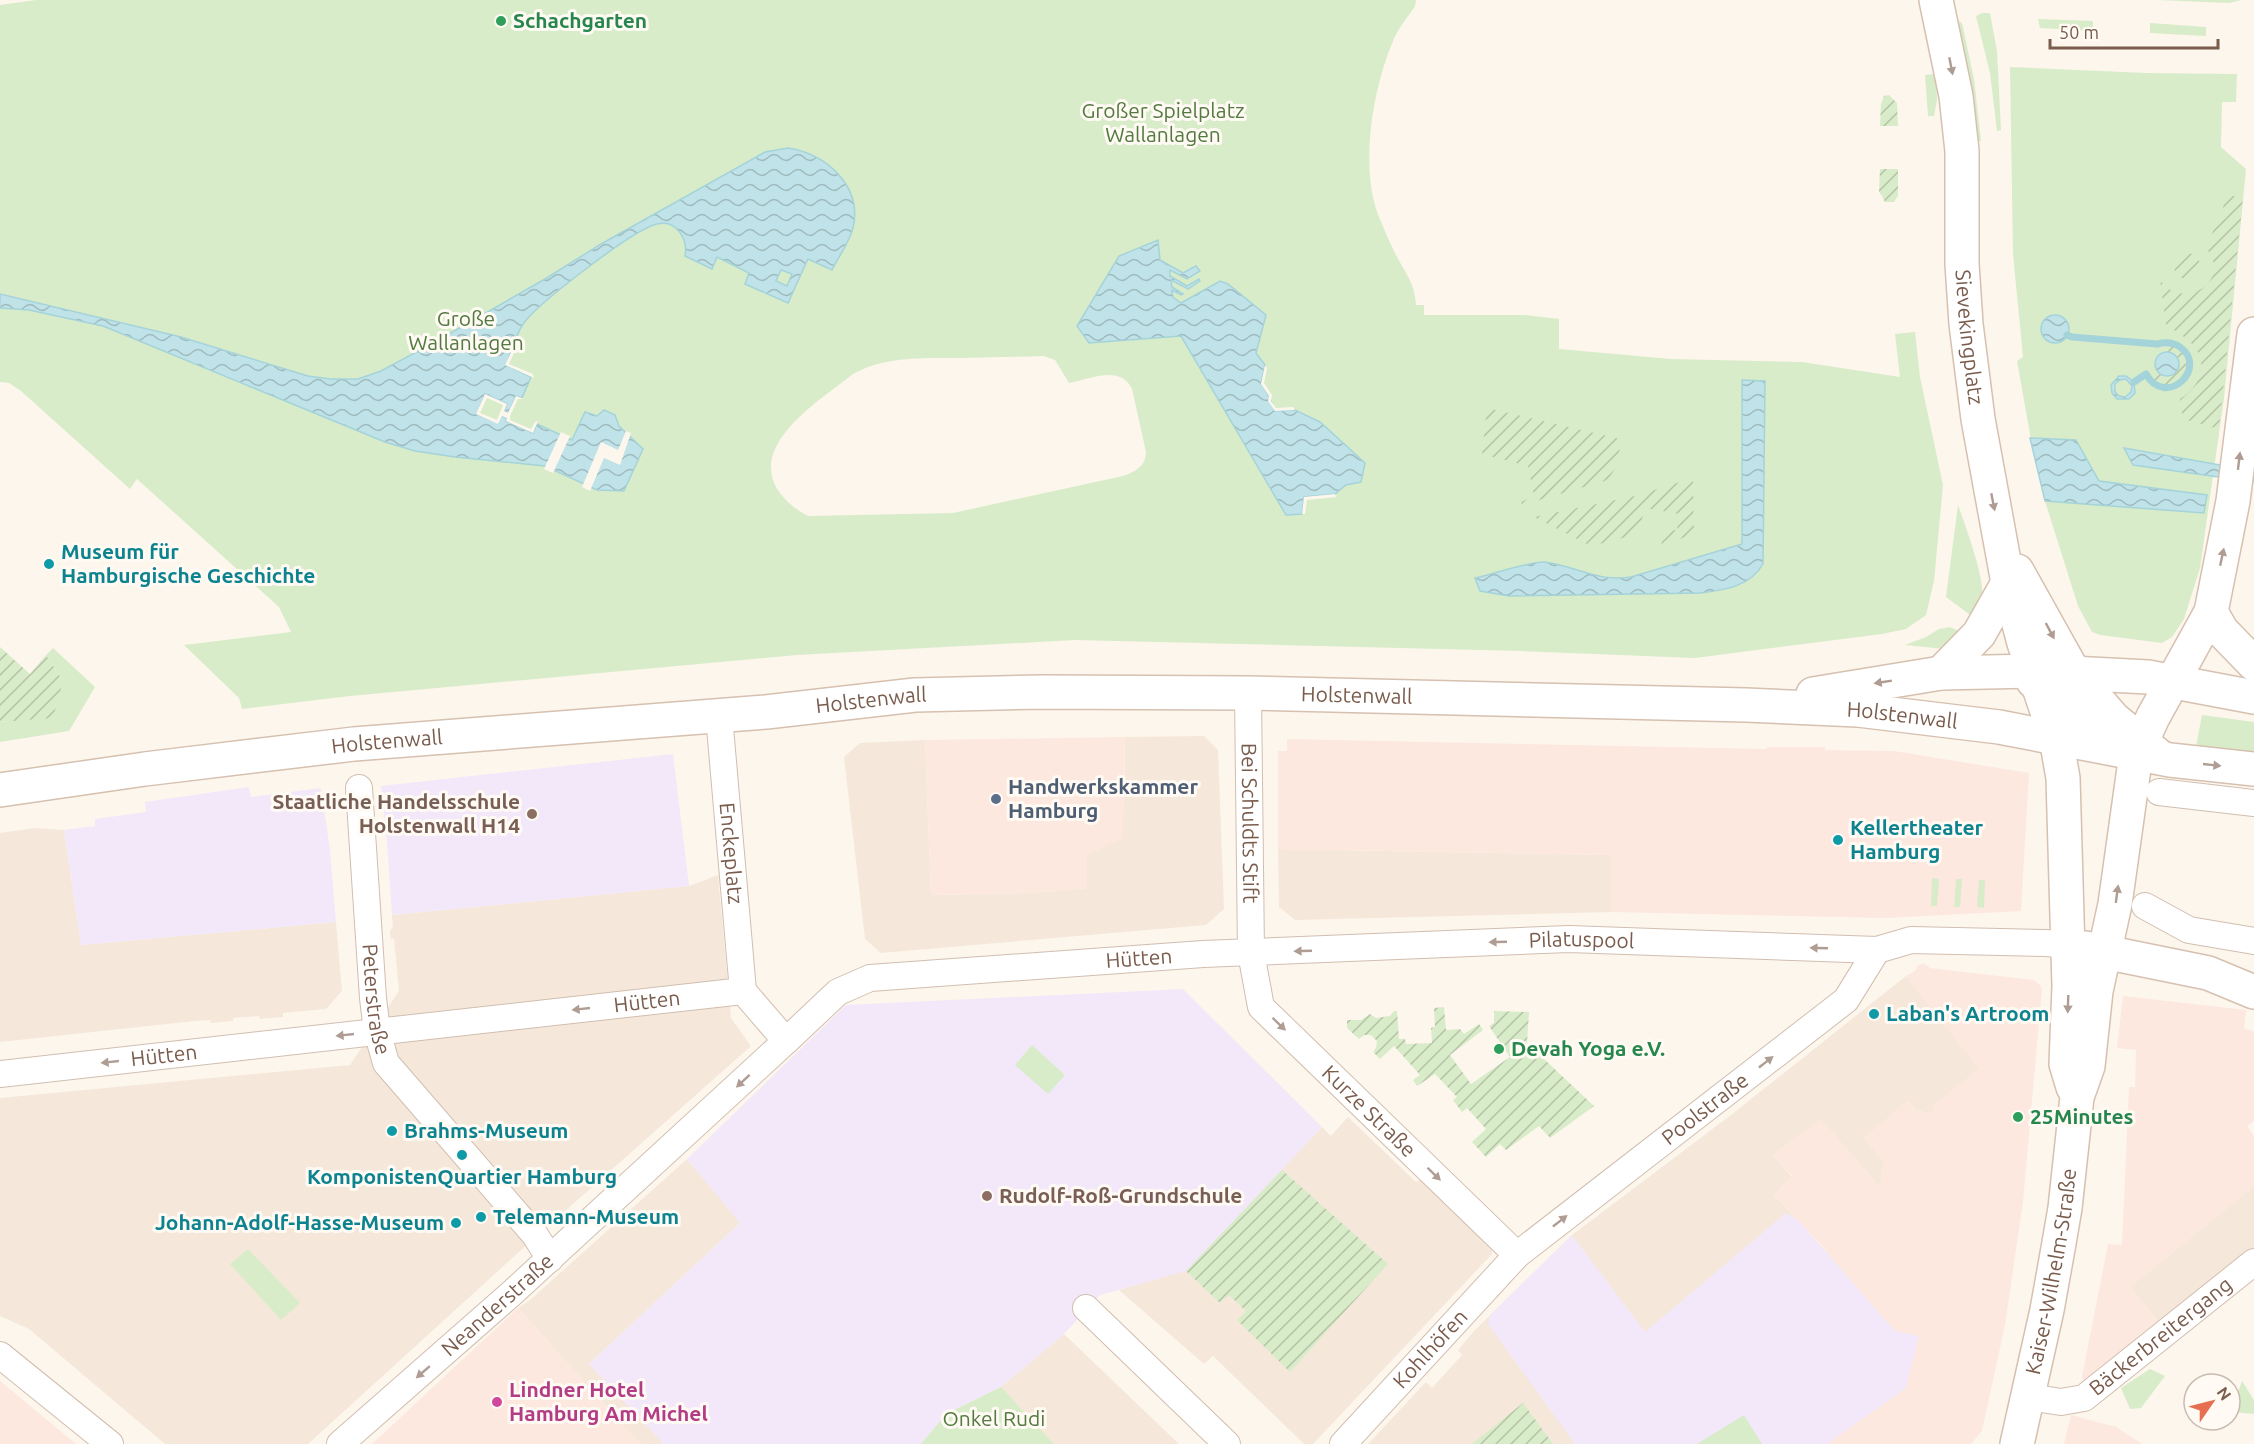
<svg xmlns="http://www.w3.org/2000/svg" width="2254" height="1444" font-family="Ubuntu,sans-serif">
	<style>
		.residential { fill: #f5e8da }
		.commercial { fill: #fde8e0 }
		.education { fill: #f3e8fa }
		.green { fill: #d8ecc9; fill-rule: evenodd }
		.garden { fill: url(#garden-furrows) }
		.water { fill: url(#water-waves); stroke: #a5d3da; stroke-width: 1.5; fill-rule: evenodd }
		.pier { fill: #fdf6ec; fill-rule: evenodd }
		.lines { fill: none; stroke-linecap: round; stroke-linejoin: round }
		.stream { stroke: #a5d3da; stroke-width: 7 }
		.street-casing { stroke: #d1beb0; stroke-width: 28 }
		.secondary-casing { stroke: #d6c0b0; stroke-width: 36 }
		.street { stroke: #fff; stroke-width: 26 }
		.secondary { stroke: #fff; stroke-width: 33 }
		.oneway { fill: #af9d94 }
		.leisure-dot { fill: #2e9e5b; stroke: #fffaf3; stroke-width: 2 }
		.culture-dot { fill: #0f9aa8; stroke: #fffaf3; stroke-width: 2 }
		.service-dot { fill: #5c6f8a; stroke: #fffaf3; stroke-width: 2 }
		.education-dot { fill: #8d6e63; stroke: #fffaf3; stroke-width: 2 }
		.hotel-dot { fill: #d1479c; stroke: #fffaf3; stroke-width: 2 }
		.labels { text-anchor: middle; stroke-width: 6; stroke-linejoin: round; paint-order: stroke }
		.leisure-label { font-size: 21px; font-weight: bold; fill: #27864d; stroke: #fffaf3; text-anchor: start }
		.park-label { font-size: 21px; fill: #537a41; stroke: #fffaf3 }
		.street-label { font-size: 21px; fill: #7a5c4d; stroke: #fffaf3 }
		.culture-label { font-size: 21px; font-weight: bold; fill: #0d838f; stroke: #fffaf3; text-anchor: start }
		.service-label { font-size: 21px; font-weight: bold; fill: #4e5e75; stroke: #fffaf3; text-anchor: start }
		.education-label { font-size: 21px; font-weight: bold; fill: #785e54; stroke: #fffaf3; text-anchor: end }
		.hotel-label { font-size: 21px; font-weight: bold; fill: #b23c85; stroke: #fffaf3; text-anchor: start }
	</style>
	<defs>
		<pattern id="garden-furrows" width="10" height="10" patternUnits="userSpaceOnUse" patternTransform="scale(1.5)"><rect width="10" height="10" fill="#d8ecc9"/><path d="M-1 1l2-2M0 10L10 0M9 11l2-2" fill="none" stroke="#b4c2a5"/></pattern>
		<pattern id="water-waves" width="16" height="10" patternUnits="userSpaceOnUse" patternTransform="scale(1.5)"><rect width="16" height="10" fill="#bfe3e8"/><path d="M0 5q4-4 8 0t8 0" fill="none" stroke="#a0bbbe"/></pattern>
	</defs>
	<rect width="100%" height="100%" fill="#fdf6ec"/>
	<!-- residential -->
	<g class="residential">
		<path d="M1204 736 1218 750 1224 909 1206 925 881 953 865 939 844 757 860 743 925 740 931 895 1028 893 1087 888V855L1124 801 1125 737Z"/>
		<path d="M35 828 64 830 81 945 336 922 342 991 326 1009 283 1013V1017L260 1019 259 1016 233 1018V1021L211 1023 210 1020 195 1021 0 1042V833Z"/>
		<path d="M1278 849 1612 855 1611 912 1295 920 1279 907Z"/>
		<path d="M718 875 731 1018 751 1046 520 1251 308 1444H165L29 1329 0 1316V1098L350 1065 399 991 394 939H391L390 931 393 927 392 915 689 886Z"/>
		<path d="M1906 976 1980 1069 1934 1105 1933 1113 1917 1111 1864 1138 1884 1161 1881 1182 1878 1185 1821 1120 1773 1155 1792 1177 1774 1195 1844 1271 1919 1336 1827 1444H1368L1426 1382 1432 1388 1462 1355 1458 1350 1474 1331 1572 1235 1731 1115Z"/>
		<path d="M1348 1117 1416 1182 1424 1177 1492 1243V1254L1313 1444H1304L1213 1356 1204 1364 1119 1290 1186 1270 1322 1127 1331 1136Z"/>
		<path d="M687 1159 741 1222 589 1364 664 1444H640L518 1308 529 1301Z"/>
		<path d="M2254 1186V1250L2159 1323 2130 1287Z"/>
		<path d="M1064 1334 1179 1444H921L1001 1387Z"/>
	</g>
	<!-- commercial -->
	<g class="commercial">
		<path d="M1125 737 1123 838 1087 855V888L1028 893 931 895 925 740Z"/>
		<path d="M1287 739 1767 749V747H1825V750L1894 751 2029 773 2021 911 1886 918 1611 912V855L1278 849V751H1287Z"/>
		<path d="M1925 964 1930 968 2034 980 2040 985 2042 989 2023 1202 2005 1325 1982 1431 1971 1444H1827L1906 1388 1895 1331 1822 1246 1774 1195 1792 1176 1773 1155 1821 1119 1878 1185 1881 1182 1884 1161 1864 1138 1908 1100 1917 1111 1933 1113 1934 1105 1979 1069 1906 976 1915 971 1918 965Z"/>
		<path d="M2123 996 2246 1010 2244 1029 2254 1031V1121L2247 1126 2254 1136V1186L2130 1287 2159 1323 2085 1385 2082 1377 2108 1244 2122 1245 2129 1087H2135L2136 1050 2117 1048Z"/>
		<path d="M518 1308 641 1444H372Z"/>
		<path d="M0 1381 76 1444H0Z"/>
		<path d="M2071 1415 2116 1427 2142 1444H2064Z"/>
	</g>
	<!-- education -->
	<g class="education">
		<path d="M673 754 689 886 392 915 387 842 381 786Z"/>
		<path d="M249 787 251 797 321 788 330 850 336 922 81 945 64 830 95 826V819L146 812 145 802Z"/>
		<path d="M1183 989 1322 1127 1186 1271 1100 1295 1064 1334 1001 1387 946 1414 921 1444H664L589 1364 740 1223 687 1159 846 1005Z"/>
		<path d="M1786 1213 1798 1220 1895 1331 1919 1336 1906 1388 1827 1444H1575L1488 1324 1490 1315 1572 1235 1645 1332Z"/>
	</g>
	<!-- green -->
	<g class="green">
		<path d="M36 0H1416L1415 6C1408 17 1398 28 1393 41 1373 88 1359 167 1379 217 1384 228 1388 240 1394 251 1403 270 1415 282 1416 305H1424V315H1525L1559 319V349L1671 359 1802 362 1900 377 1895 334 1915 332 1920 377 1943 485 1934 581 1926 615 1906 629 1882 634 1695 658 1520 651 1075 640 797 655 350 696 242 709 239 698 184 645 291 632 279 607 137 479 130 489 21 391 9 383 0 382V5ZM1044 356 1055 360 1069 383C1089 379 1121 364 1132 389L1146 452C1146 466 1135 472 1123 476L953 513 808 516C796 510 785 501 777 489 750 442 822 399 853 374 884 356 925 358 961 358 989 357 1017 357 1044 356Z"/>
		<path d="M2158 0H2241L2229 3Z"/>
		<path d="M1982 13H1990L1997 51 2001 130 1997 131 1990 73 1976 16Z"/>
		<path d="M2038 19 2093 21V31L2040 28Z"/>
		<path d="M1957 20 1962 23 1974 79 1981 141 1973 142Z"/>
		<path d="M2150 23 2206 27V36L2150 33Z"/>
		<path d="M2010 67 2146 73 2237 74 2236 102H2222L2221 147 2246 169 2224 398 2200 568 2184 619 2172 637 2162 643 2100 635 2092 632 2078 606 2045 501 2033 451 2017 361 2023 357 2013 254Z"/>
		<path d="M1936 74 1937 100 1934 116H1928L1925 75Z"/>
		<path d="M1958 505C1965 525 1985 578 1982 597 1981 604 1979 612 1977 620L1946 597Z"/>
		<path d="M1950 627 1966 634 1945 649 1905 645 1926 637 1939 629Z"/>
		<path d="M53 648 95 687 69 731 0 742V722L25 719 63 681 46 655Z"/>
		<path d="M2202 715 2254 722V753L2196 747Z"/>
		<path d="M1932 878 1939 879 1937 906H1931Z"/>
		<path d="M1956 879H1962L1960 907H1954Z"/>
		<path d="M1979 880H1985L1984 908 1977 907Z"/>
		<path d="M1032 1045 1065 1075 1048 1094 1015 1065Z"/>
		<path d="M248 1249 300 1303 281 1320 230 1264Z"/>
		<path d="M2150 1369 2165 1376 2141 1408 2130 1409 2121 1388Z"/>
		<path d="M2242 1381 2254 1400V1414L2231 1412Z"/>
		<path d="M1001 1387 1054 1444H921L946 1414Z"/>
		<path d="M1744 1415 1762 1444H1697Z"/>
	</g>
	<!-- garden -->
	<g class="garden">
		<path d="M1889 95 1897 103 1898 126H1880L1881 104 1884 96Z"/>
		<path d="M1880 169H1898V196L1894 202H1885L1879 191Z"/>
		<path d="M2233 196 2243 198 2219 429 2183 419 2180 399C2199 388 2210 364 2193 345 2186 337 2175 331 2166 325L2160 280C2182 312 2234 282 2206 248L2227 198Z"/>
		<circle cx="2187" cy="266" r="13"/>
		<path d="M2170 342C2216 357 2169 413 2146 374L2155 368 2157 372 2173 374 2178 368 2174 354 2170 352 2159 354 2157 344Z"/>
		<path d="M1487 408 1620 439 1619 462 1608 480 1522 505 1521 502 1534 496 1528 466 1482 454Z"/>
		<path d="M1693 478 1694 534 1662 545 1660 532 1677 530 1679 514 1645 508 1638 534 1591 546 1534 517 1635 496Z"/>
		<path d="M0 647 30 674 46 655 63 681 53 718 0 722Z"/>
		<path d="M1444 1007 1446 1030 1460 1029 1464 1034 1479 1024 1483 1030 1450 1055 1471 1084 1510 1057 1489 1026 1494 1023V1011L1529 1012 1527 1043 1594 1106 1550 1138 1539 1126 1506 1150 1500 1144 1486 1157 1472 1142 1486 1129 1467 1108 1462 1112 1453 1100 1457 1097 1435 1074 1417 1086 1413 1080 1420 1075 1394 1046 1380 1059 1373 1052 1376 1048 1377 1041 1371 1035H1364L1359 1039 1347 1028V1020H1361L1370 1014 1376 1018 1390 1016 1394 1011H1397L1399 1039H1405L1406 1044 1432 1043 1431 1028 1435 1027 1434 1008Z"/>
		<path d="M1282 1170 1388 1264 1290 1372 1237 1320 1246 1311 1229 1295 1220 1303 1186 1271Z"/>
		<path d="M1523 1403 1553 1444H1472Z"/>
	</g>
	<!-- water -->
	<g class="water">
		<path d="M788 148C825 153 863 186 853 228 849 243 839 256 832 270L808 259 788 303 745 284 749 273 717 257 712 269 685 256C688 240 677 219 657 224 632 230 545 299 527 319 516 332 512 350 506 365L531 377 522 398 516 396 508 414 504 411 507 404 485 394 477 414 498 423 501 416 507 418 506 421 533 433 537 424 572 440 585 412 597 416 604 410 615 415 619 426 643 449 624 491 597 490 545 466 455 457 415 451 385 442 103 326 29 310 0 308V294L181 337 308 376 330 379H358L381 371 435 342 545 279 601 244 765 152ZM781 270 792 274 787 286 776 281Z"/>
		<path d="M1158 240 1160 260 1183 273 1196 266 1200 271 1187 279 1170 270V276L1187 286 1199 279 1200 281 1188 289 1171 280 1172 287 1183 294 1181 295 1172 290 1173 297 1181 303 1220 281 1228 284 1266 315 1256 353 1265 365 1261 383 1269 396 1275 411 1295 410 1320 422 1365 463 1361 482 1346 485 1335 494 1304 497 1302 514 1286 515 1181 336 1089 343 1077 326 1119 256Z"/>
		<circle cx="2055" cy="329" r="14"/>
		<circle cx="2167" cy="364" r="12"/>
		<path d="M2119 376H2126L2134 382 2135 393 2129 399H2117L2112 393 2111 385ZM2126 379 2132 386 2131 392 2125 397 2119 396 2115 392V384L2120 380Z"/>
		<path d="M1742 380 1765 381 1763 564C1750 587 1724 590 1700 593L1509 596 1480 591 1475 578C1489 575 1533 561 1544 562 1577 566 1595 582 1631 577L1742 544Z"/>
		<path d="M2030 438 2076 440 2099 481 2207 495 2204 513 2045 501Z"/>
		<path d="M2124 448 2254 471V482L2133 465Z"/>
	</g>
	<!-- pier -->
	<g class="pier">
		<path d="M516 342 518 344 509 364 533 374 534 378 505 365Z"/>
		<path d="M1265 365 1267 368 1264 383 1272 395 1271 401 1276 408 1293 407 1295 410 1275 411 1268 401 1269 396 1261 384Z"/>
		<path d="M485 394 507 404 504 411 508 413 516 396 524 399H518L510 416V420L531 429 535 422 538 421 533 433 506 421 507 418 502 416 498 424 476 414ZM487 398 503 405 497 420 480 413Z"/>
		<path d="M626 431 631 433 620 465 604 458 590 491 582 487 601 442 618 450Z"/>
		<path d="M561 432 570 436 553 473 544 469Z"/>
		<path d="M1335 494 1336 497 1307 500 1305 514H1302L1304 497Z"/>
	</g>
	<g class="lines">
		<!-- stream -->
		<path class="stream" d="M2067 335 2072 337 2157 344C2165 342 2173 342 2180 347 2209 368 2166 409 2146 374L2134 382"/>
		<!-- street casing -->
		<g class="street-casing">
			<g id="street">
				<path id="s1" d="M1248 693 1251 953 1261 1007 1517 1255"/>
				<path id="s2" d="M719 716 743 991"/>
				<path id="s3" d="M359 788 373 998 377 1031 386 1063 535 1235 550 1259"/>
				<path d="M2159 792 2254 803"/>
				<path d="M2145 906 2189 930 2254 941"/>
				<path id="s4" d="M743 991 786 1041 838 992 870 978 1203 954 1569 939 1877 950 1911 940 2046 943 2068 945"/>
				<path id="s5" d="M0 1074 743 991"/>
				<path d="M1086 1308 1227 1444"/>
				<path d="M0 1355 110 1444"/>
				<path id="s6" d="M2029 1397 2061 1402 2084 1398 2254 1262"/>
				<path id="s7" d="M340 1444 512 1293 786 1041"/>
				<path id="s8" d="M1343 1444 1517 1255 1846 1000 1877 950"/>
			</g>
		</g>
		<!-- secondary casing -->
		<g class="secondary-casing">
			<g id="secondary">
				<path id="s9" d="M1936 0 1956 96 1962 151V264L1966 324 1978 419 2008 583 2024 643 2056 738 2063 778 2069 986 2066 1064 2073 1087"/>
				<path d="M2017 571 2074 673 2114 719 2159 756"/>
				<path d="M2211 612 2222 631 2254 664"/>
				<path d="M1941 673 1979 634 2008 583"/>
				<path d="M2033 681 2077 712 2105 747"/>
				<path d="M1813 694 1941 673 2033 671 2148 677 2254 697"/>
				<path id="s10" d="M0 790 145 769 354 744 766 712 915 695 1042 692 1248 693 1746 705 1858 710 1999 727 2170 760 2254 769"/>
				<path d="M2085 948 2208 973 2254 992"/>
				<path id="s11" d="M2017 1444 2047 1310 2059 1243 2065 1208 2077 1097 2088 1066 2096 991 2115 904 2136 754 2153 717 2211 612 2233 501 2254 334"/>
			</g>
		</g>
		<!-- street -->
		<use href="#street" class="street"/>
		<!-- secondary -->
		<use href="#secondary" class="secondary"/>
	</g>
	<!-- one-way arrows -->
	<defs><path id="oneway-solid" d="M-6-.8H1V-3.2L6.5 0L1 3.2V.8H-6Z" transform="scale(1.5)"/></defs>
	<g class="oneway">
		<use href="#oneway-solid" transform="translate(1951 66) rotate(79)"/>
		<use href="#oneway-solid" transform="translate(2239 461) rotate(-83)"/>
		<use href="#oneway-solid" transform="translate(1993 502) rotate(79)"/>
		<use href="#oneway-solid" transform="translate(2222 557) rotate(-78)"/>
		<use href="#oneway-solid" transform="translate(2050 631) rotate(62)"/>
		<use href="#oneway-solid" transform="translate(1883 682) rotate(171)"/>
		<use href="#oneway-solid" transform="translate(2212 765) rotate(6)"/>
		<use href="#oneway-solid" transform="translate(2117 894) rotate(-82)"/>
		<use href="#oneway-solid" transform="translate(1498 942) rotate(178)"/>
		<use href="#oneway-solid" transform="translate(1819 948) rotate(-178)"/>
		<use href="#oneway-solid" transform="translate(1303 951) rotate(178)"/>
		<use href="#oneway-solid" transform="translate(2068 1004) rotate(92)"/>
		<use href="#oneway-solid" transform="translate(581 1009) rotate(174)"/>
		<use href="#oneway-solid" transform="translate(1279 1024) rotate(44)"/>
		<use href="#oneway-solid" transform="translate(345 1035) rotate(174)"/>
		<use href="#oneway-solid" transform="translate(110 1062) rotate(174)"/>
		<use href="#oneway-solid" transform="translate(1766 1062) rotate(-38)"/>
		<use href="#oneway-solid" transform="translate(743 1081) rotate(137)"/>
		<use href="#oneway-solid" transform="translate(1434 1174) rotate(44)"/>
		<use href="#oneway-solid" transform="translate(1560 1221) rotate(-38)"/>
		<use href="#oneway-solid" transform="translate(423 1372) rotate(139)"/>
	</g>
	<!-- markers -->
	<g class="leisure-dot">
		<circle cx="501" cy="21" r="6"/>
		<circle cx="1499" cy="1049" r="6"/>
		<circle cx="2018" cy="1117" r="6"/>
	</g>
	<g class="culture-dot">
		<circle cx="49" cy="564" r="6"/>
		<circle cx="1838" cy="840" r="6"/>
		<circle cx="1874" cy="1014" r="6"/>
		<circle cx="392" cy="1131" r="6"/>
		<circle cx="462" cy="1155" r="6"/>
		<circle cx="481" cy="1217" r="6"/>
		<circle cx="456" cy="1223" r="6"/>
	</g>
	<circle class="service-dot" cx="996" cy="799" r="6"/>
	<g class="education-dot">
		<circle cx="532" cy="814" r="6"/>
		<circle cx="987" cy="1196" r="6"/>
	</g>
	<circle class="hotel-dot" cx="497" cy="1402" r="6"/>
	<g class="labels">
		<!-- leisure labels -->
		<g class="leisure-label">
			<text x="513" y="28">Schachgarten</text>
			<text x="1511" y="1056">Devah Yoga e.V.</text>
			<text x="2030" y="1124">25Minutes</text>
		</g>
		<!-- park labels -->
		<g class="park-label">
			<text x="1163" y="118">Großer Spielplatz<tspan x="1163" dy="24">Wallanlagen</tspan></text>
			<text x="466" y="326">Große<tspan x="466" dy="24">Wallanlagen</tspan></text>
			<text x="994" y="1426">Onkel Rudi</text>
		</g>
		<!-- street labels -->
		<g class="street-label">
			<text dy="7" stroke="none"><textPath href="#s9" startOffset="340">Sievekingplatz</textPath></text>
			<text dy="7" stroke="none"><textPath href="#s10" startOffset="1362">Holstenwall</textPath></text>
			<text dy="7" stroke="none"><textPath href="#s10" startOffset="876">Holstenwall</textPath></text>
			<text dy="7" stroke="none"><textPath href="#s10" startOffset="1908">Holstenwall</textPath></text>
			<text dy="7" stroke="none"><textPath href="#s10" startOffset="390">Holstenwall</textPath></text>
			<text dy="7" stroke="none"><textPath href="#s1" startOffset="130">Bei Schuldts Stift</textPath></text>
			<text dy="7" stroke="none"><textPath href="#s2" startOffset="138">Enckeplatz</textPath></text>
			<text dy="7" stroke="none"><textPath href="#s4" startOffset="885">Pilatuspool</textPath></text>
			<text dy="7" stroke="none"><textPath href="#s4" startOffset="442">Hütten</textPath></text>
			<text dy="7" stroke="none"><textPath href="#s3" startOffset="212">Peterstraße</textPath></text>
			<text dy="7" stroke="none"><textPath href="#s5" startOffset="651">Hütten</textPath></text>
			<text dy="7" stroke="none"><textPath href="#s5" startOffset="165">Hütten</textPath></text>
			<text dy="7" stroke="none"><textPath href="#s8" startOffset="495">Poolstraße</textPath></text>
			<text dy="7" stroke="none"><textPath href="#s1" startOffset="465">Kurze Straße</textPath></text>
			<text dy="7" stroke="none"><textPath href="#s11" startOffset="176">Kaiser-Wilhelm-Straße</textPath></text>
			<text dy="7" stroke="none"><textPath href="#s7" startOffset="210">Neanderstraße</textPath></text>
			<text dy="7" stroke="none"><textPath href="#s6" startOffset="154">Bäckerbreitergang</textPath></text>
			<text dy="7" stroke="none"><textPath href="#s8" startOffset="129">Kohlhöfen</textPath></text>
		</g>
		<!-- culture labels -->
		<g class="culture-label">
			<text x="61" y="559">Museum für<tspan x="61" dy="24">Hamburgische Geschichte</tspan></text>
			<text x="1850" y="835">Kellertheater<tspan x="1850" dy="24">Hamburg</tspan></text>
			<text x="1886" y="1021">Laban's Artroom</text>
			<text x="404" y="1138">Brahms-Museum</text>
			<text x="462" y="1184" text-anchor="middle">KomponistenQuartier Hamburg</text>
			<text x="493" y="1224">Telemann-Museum</text>
			<text x="444" y="1230" text-anchor="end">Johann-Adolf-Hasse-Museum</text>
		</g>
		<!-- service labels -->
		<g class="service-label">
			<text x="1008" y="794">Handwerkskammer<tspan x="1008" dy="24">Hamburg</tspan></text>
		</g>
		<!-- education labels -->
		<g class="education-label">
			<text x="520" y="809">Staatliche Handelsschule<tspan x="520" dy="24">Holstenwall H14</tspan></text>
			<text x="999" y="1203" text-anchor="start">Rudolf-Roß-Grundschule</text>
		</g>
		<!-- hotel labels -->
		<g class="hotel-label">
			<text x="509" y="1397">Lindner Hotel<tspan x="509" dy="24">Hamburg Am Michel</tspan></text>
		</g>
	</g>
	<!-- north arrow -->
	<g transform="translate(2212 1402) rotate(55)"><circle r="28" fill="#fffaf3" stroke="#cabbb1" stroke-width="1.5"/>
	<path d="M0-4.5L10 22L0 15L-10 22Z" fill="#e76f51"/>
	<text y="-9" font-size="16" font-weight="bold" text-anchor="middle" fill="#7a5c4d">N</text>
	</g>
	<!-- scale -->
	<path d="M2050 39v9h168v-9" fill="none" stroke="#7a5c4d" stroke-width="3"/>
	<text x="2059" y="39" font-size="18" fill="#7a5c4d" stroke="#fffaf3" stroke-width="4.5" paint-order="stroke">50 m</text>
</svg>
